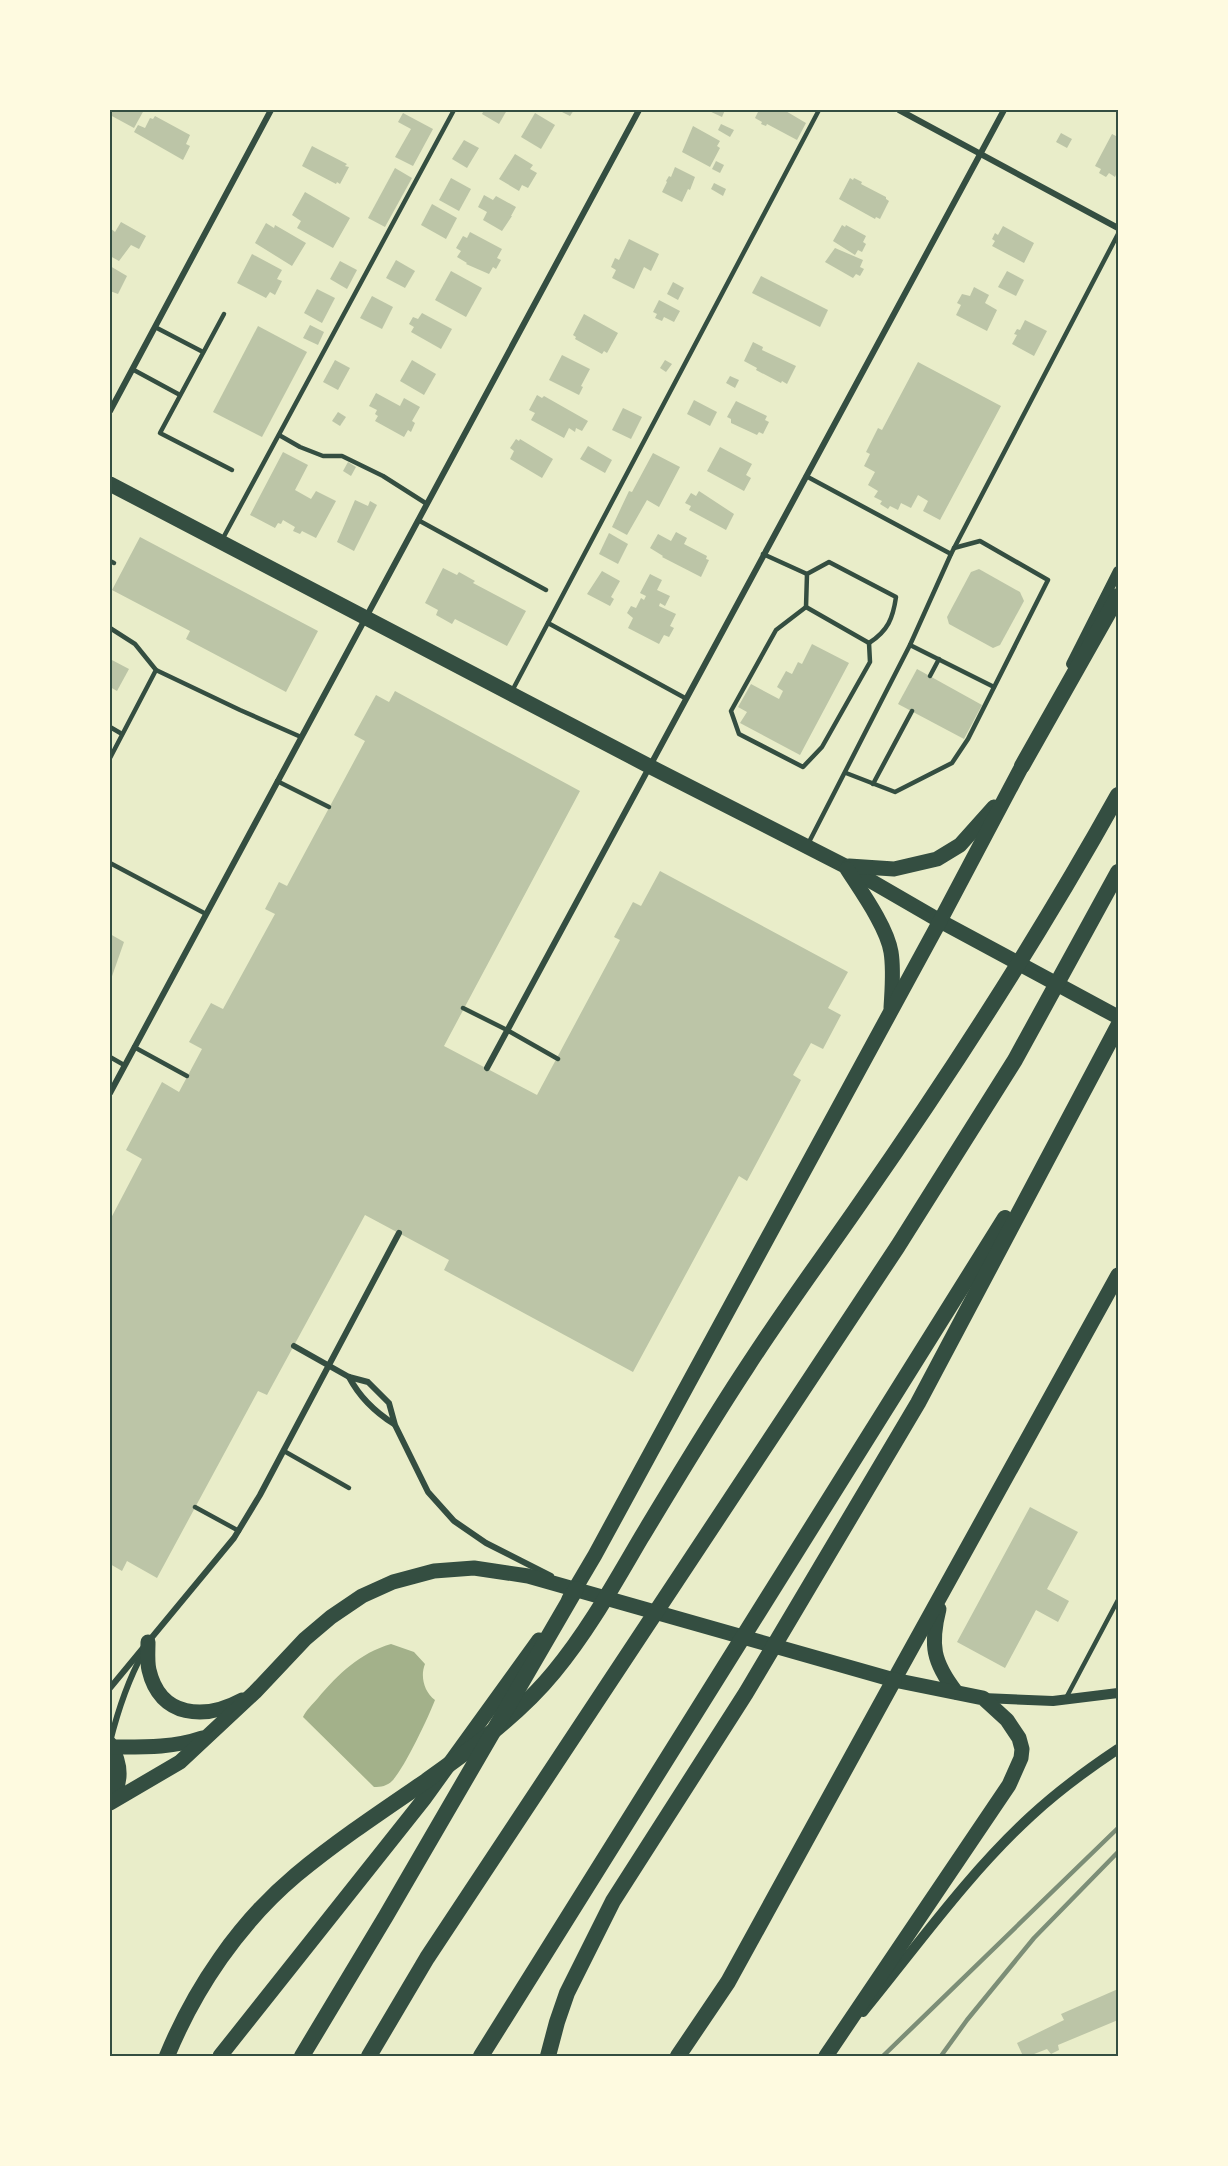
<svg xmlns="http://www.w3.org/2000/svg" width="1228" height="2166" font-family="'Libre Baskerville',serif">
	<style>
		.water { fill: #a3b18a }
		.building { fill: #bcc5a7 }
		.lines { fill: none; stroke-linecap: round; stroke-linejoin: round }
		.service { stroke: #344e41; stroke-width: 4.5 }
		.minor { stroke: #344e41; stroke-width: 6 }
		.tertiary { stroke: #344e41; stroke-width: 10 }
		.primary { stroke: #344e41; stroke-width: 15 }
		.motorway { stroke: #344e41; stroke-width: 16 }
		.rail { stroke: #7c8e77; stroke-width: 4.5 }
		.neatline { fill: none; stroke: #344e41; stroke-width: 2 }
	</style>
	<rect width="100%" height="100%" fill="#e9edc9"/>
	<!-- water -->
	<path class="water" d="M391 1644 414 1652 425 1664C420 1676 424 1692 435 1700 429 1716 404 1769 392 1781 387 1786 381 1787 374 1787L303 1717C306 1710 313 1704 318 1698 338 1674 360 1653 391 1644Z"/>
	<!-- building -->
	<g class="building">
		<path d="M110 110H144L134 128 110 115Z"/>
		<path d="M484 110H507L499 124 482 114Z"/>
		<path d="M558 110H574L570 116Z"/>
		<path d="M707 110H725L722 117Z"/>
		<path d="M759 110H784L806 123 797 140 767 124 766 126 761 124 762 122 755 118Z"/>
		<path d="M403 113 433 129 413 166 395 157 411 129 398 122Z"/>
		<path d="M535 113 555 125 541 149 521 137Z"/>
		<path d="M155 116 190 135 186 144 190 146 183 160 134 132 138 125 145 128 150 118 153 119Z"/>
		<path d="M721 124 734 130 730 137 718 130Z"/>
		<path d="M693 126 720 141 717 146 720 148 710 167 682 152Z"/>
		<path d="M1061 133 1072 139 1067 148 1056 142Z"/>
		<path d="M1112 134 1118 137V170L1115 177 1109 173 1106 177 1099 173 1101 169 1095 166Z"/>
		<path d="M464 140 479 148 467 168 452 159Z"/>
		<path d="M312 146 347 164 345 166 349 167 340 184 337 182 336 184 302 166Z"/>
		<path d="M515 154 533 165 530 169 537 173 528 188 522 185 519 191 499 179Z"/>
		<path d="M716 161 724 165 720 173 712 169Z"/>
		<path d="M675 167 695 177 690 190 688 189 682 202 662 192 667 182 666 181 669 176 671 177Z"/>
		<path d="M395 168 412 178 385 227 368 218Z"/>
		<path d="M451 178 471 189 459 211 439 200Z"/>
		<path d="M850 178 853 180 854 178 862 182 861 184 886 197V199L889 201 880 219 876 217 875 219 839 199Z"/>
		<path d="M714 183 726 189 723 196 711 189Z"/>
		<path d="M305 192 350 218 333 248 297 228 301 221 292 215Z"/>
		<path d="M484 195 493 200 496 196 516 207 511 216H512L502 231 483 220 487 212 478 207Z"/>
		<path d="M432 204 457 218 446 239 421 225Z"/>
		<path d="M121 222 146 236 139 249 131 245 119 261 110 256V228L115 232Z"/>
		<path d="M266 223 274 228 275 225 306 243 292 266 255 243Z"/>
		<path d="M842 225 845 227 846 225 866 236 863 242 866 244 862 252 858 250 855 255 833 241Z"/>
		<path d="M1003 226 1034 243 1024 263 992 246 995 241 992 239 995 233 998 235Z"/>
		<path d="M470 232 502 249 497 258 501 260 496 269 493 267 489 274 466 264 467 263 457 257 461 251 456 248 463 236 467 238Z"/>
		<path d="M629 239 659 254 651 271 644 267 634 289 612 278 616 270 611 267 615 258 619 260Z"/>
		<path d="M835 248 863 260 860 267 864 269 860 276 856 274 853 278 825 262Z"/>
		<path d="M252 254 282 270 277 279 282 281 275 295 270 292 266 298 237 283Z"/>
		<path d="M396 260 415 271 405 288 386 278Z"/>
		<path d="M340 261 357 270 347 289 330 279Z"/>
		<path d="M110 266 127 276 118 294 110 291Z"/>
		<path d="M451 271 482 288 466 317 435 300Z"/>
		<path d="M1007 271 1024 280 1016 296 998 287Z"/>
		<path d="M761 276 828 310 820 327 752 293Z"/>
		<path d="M673 282 684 288 678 300 667 294Z"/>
		<path d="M974 287 989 295 985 303 997 310 987 331 956 315 961 305 957 303 962 294 970 296Z"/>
		<path d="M317 289 335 298 322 323 304 313Z"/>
		<path d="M372 296 393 307 382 329 360 318Z"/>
		<path d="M659 300 680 311 674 322 664 317 662 321 655 318 657 314 653 312Z"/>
		<path d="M422 313 452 329 441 349 411 332 414 327 409 324 413 317 418 319Z"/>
		<path d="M584 314 618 333 607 353 604 351 602 354 575 339 576 337 573 335Z"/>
		<path d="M1025 320 1047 331 1034 356 1012 344 1017 335 1014 334 1017 329 1020 330Z"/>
		<path d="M310 325 324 332 318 345 303 338Z"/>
		<path d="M258 326 307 352 262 437 213 412Z"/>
		<path d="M753 342 763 347 762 350 796 366 787 384 782 381 781 383 756 370 757 368 744 361Z"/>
		<path d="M562 355 590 369 581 386 583 387 579 395 549 380Z"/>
		<path d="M335 360 350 368 338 390 323 382Z"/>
		<path d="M412 360 436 374 424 395 400 381Z"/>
		<path d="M665 360 672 364 666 372 660 368Z"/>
		<path d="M918 362 1001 406 940 520 923 511 928 501 918 495 911 508 901 503 898 510 890 506 888 509 880 504 882 501 874 497 878 491 868 485 875 472 864 466 870 454 866 452 878 428 882 430Z"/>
		<path d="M730 376 739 380 735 388 726 383Z"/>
		<path d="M376 393 400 406 404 398 420 407 412 421 415 423 411 432 408 430 404 437 375 421 378 416 375 414 377 410 369 406Z"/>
		<path d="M537 395 542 398 544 396 588 421 582 431 576 428 575 432 569 428 564 438 531 420 535 413 529 410Z"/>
		<path d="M694 400 717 412 710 426 687 414Z"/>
		<path d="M736 401 767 416 765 420 769 422 763 434 759 432 757 435 731 423V419L727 417Z"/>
		<path d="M623 408 642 417 631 439 612 430Z"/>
		<path d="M338 412 346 417 340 426 332 421Z"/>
		<path d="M516 439 519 441 520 439 553 459 542 478 510 459 514 451 510 448Z"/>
		<path d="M588 446 612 460 605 473 580 459Z"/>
		<path d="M720 447 752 464 746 475 751 478 744 491 707 471Z"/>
		<path d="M283 452 308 465 295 490 311 499 316 491 336 501 316 538 302 531 300 534 293 531 295 527 283 520 281 524 278 523 275 528 250 515Z"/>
		<path d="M653 453 680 467 659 507 647 500 627 535 612 527 629 491 632 492Z"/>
		<path d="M348 462 356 467 351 476 343 471Z"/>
		<path d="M699 491 734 514 726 530 689 510 691 506 685 503 691 493 696 496Z"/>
		<path d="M355 500 368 506 370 501 377 505 354 551 337 542Z"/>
		<path d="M676 532 687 538 684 544 707 556 706 559 709 560 701 577 662 557 663 556 650 548 658 534 671 541Z"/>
		<path d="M609 533 628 544 618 564 599 554Z"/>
		<path d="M140 537 318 631 286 692 186 639 190 631 112 590Z"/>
		<path d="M443 568 457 575 459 572 475 581 473 583 526 611 507 646 455 619 452 624 436 615 438 610 425 603Z"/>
		<path d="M979 569 1020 592 1024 601 1000 645 993 648 949 624 947 617 971 572Z"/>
		<path d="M602 571 620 581 611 597 614 599 610 606 587 594Z"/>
		<path d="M650 574 662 580 657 590 670 596 665 606 660 603 659 606 676 614 670 626 674 628 669 637 664 635 659 644 628 628 633 618 627 613 631 606 636 608 641 598 644 600 646 596 640 593Z"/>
		<path d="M812 644 849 663 800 755 740 723 747 712 738 707 751 684 779 699 783 691 777 687 786 671 792 674 798 662 802 664Z"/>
		<path d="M110 659 129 669 117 691 110 687Z"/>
		<path d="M917 669 982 705 964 739 898 704Z"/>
		<path d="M395 691 580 791 444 1046 537 1095 620 940 614 937 633 902 641 906 660 871 848 972 828 1008 841 1015 823 1049 811 1043 793 1075 801 1080 747 1181 739 1176 633 1372 444 1270 449 1260 365 1215 267 1395 258 1391 157 1578 127 1561 122 1571 110 1564V1220L142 1159 126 1150 162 1082 179 1092 202 1049 189 1042 211 1003 223 1009 275 914 265 909 279 882 287 886 365 741 354 735 376 695 389 702Z"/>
		<path d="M110 934 124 942 110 982Z"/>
		<path d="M1030 1507 1078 1532 1047 1589 1069 1601 1058 1622 1036 1610 1005 1668 957 1642Z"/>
		<path d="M1118 1989V2020L1058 2045 1059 2050 1051 2054 1047 2049 1029 2056H1023L1017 2043 1064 2020 1061 2014Z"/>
	</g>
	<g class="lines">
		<!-- service -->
		<g class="service">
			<path d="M224 314 160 433 232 470"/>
			<path d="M155 327 203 352"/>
			<path d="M132 369 180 395"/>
			<path d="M279 435 300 447 323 456H342L383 476 427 504"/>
			<path d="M806 476 951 554"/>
			<path d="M418 520 546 590"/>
			<path d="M222 540 454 110"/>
			<path d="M763 554 807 574"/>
			<path d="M110 561 114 563"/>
			<path d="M806 607 776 630 731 711 739 734 803 767 822 747 870 662 869 643"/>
			<path d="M806 607 807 574 829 562 896 597C893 618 888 631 869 643"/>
			<path d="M806 607 869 643"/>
			<path d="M548 623 685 698"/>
			<path d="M110 628 135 644 156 670 240 710 301 737"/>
			<path d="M910 645 994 687"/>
			<path d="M930 676 939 659"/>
			<path d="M512 691 819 110"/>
			<path d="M110 727 122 734"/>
			<path d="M110 758 156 670"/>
			<path d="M846 773 895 792 952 763 968 739 1048 580 980 541 954 548"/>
			<path d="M277 781 329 807"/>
			<path d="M873 784 912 711"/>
			<path d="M808 844 910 645 951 554 1118 234"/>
			<path d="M110 863 206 914"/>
			<path d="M463 1008 507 1030 558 1059"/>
			<path d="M134 1047 187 1076"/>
			<path d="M110 1057 124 1065"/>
			<path d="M284 1451 349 1488"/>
			<path d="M195 1507 239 1531"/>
			<path d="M1066 1698 1118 1600"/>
		</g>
		<!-- minor -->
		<g class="minor">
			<path d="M899 110 1118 228"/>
			<path d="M110 411 271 110"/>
			<path d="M487 1068 1004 110"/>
			<path d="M110 1093 639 110"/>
			<path d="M294 1346 349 1377 368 1382 389 1403 395 1425 428 1492 454 1521 486 1543 551 1576"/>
			<path d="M349 1377C360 1398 375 1412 394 1424"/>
			<path d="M110 1688 234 1538 260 1495 399 1233"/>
			<path d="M110 1742C118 1710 127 1682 143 1653"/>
		</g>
		<!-- tertiary -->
		<g class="tertiary">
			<path d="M1071 664 1118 571"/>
			<path d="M983 1698 1053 1701 1118 1693"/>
			<path d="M863 2012C917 1946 968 1874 1031 1816 1058 1791 1088 1769 1118 1749"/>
		</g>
		<!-- primary -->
		<g class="primary">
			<path d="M110 484 649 766 845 866 940 921 1118 1017"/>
			<path d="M849 866 894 869 937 859 960 845 994 807"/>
			<path d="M847 869C861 891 887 927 891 952 894 970 892 989 891 1008"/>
			<path d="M569 1599 595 1555 940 921 1022 766"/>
			<path d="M939 1609C930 1645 933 1662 956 1692"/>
			<path d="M148 1642C148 1651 147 1662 149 1670 160 1718 205 1720 242 1700"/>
			<path d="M894 1680 1118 1275"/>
			<path d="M110 1744C121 1763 123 1782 110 1800"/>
			<path d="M112 1747C142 1747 173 1748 202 1738"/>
			<path d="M110 1803 180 1762 255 1692 305 1639 331 1617 362 1596 393 1582 434 1571 474 1568 528 1576 894 1680 983 1698 1007 1720 1019 1738 1022 1749 1021 1758 1009 1785 826 2056"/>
			<path d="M220 2056 424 1799 539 1640"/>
		</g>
		<!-- motorway -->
		<g class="motorway">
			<path d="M1022 766 1118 596"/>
			<path d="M167 2056C195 1988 239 1923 296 1875 337 1841 382 1811 426 1781 472 1748 518 1716 554 1672 588 1631 614 1584 641 1538 676 1480 710 1423 747 1367 783 1311 823 1257 861 1202 953 1070 1040 935 1118 795"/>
			<path d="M302 2056 386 1916 576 1589"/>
			<path d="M369 2056 427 1958 898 1246 1015 1060 1118 872"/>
			<path d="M481 2056 1005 1218"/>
			<path d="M548 2056 557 2022 567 1993 613 1901 746 1693 918 1403 1118 1026"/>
			<path d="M678 2056 728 1982 894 1680"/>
		</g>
		<!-- rail -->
		<g class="rail">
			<path d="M883 2056 1118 1828"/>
			<path d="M941 2056 967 2020 1034 1938 1118 1852"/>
		</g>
	</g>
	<!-- border -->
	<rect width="1228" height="2166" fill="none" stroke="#fefae0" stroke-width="222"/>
	<rect x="111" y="111" width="1006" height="1944" class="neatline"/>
</svg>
